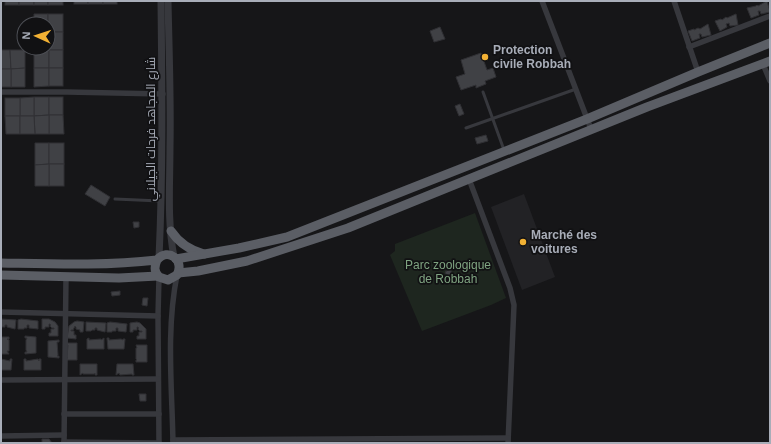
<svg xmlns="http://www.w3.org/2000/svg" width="771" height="444" font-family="Helvetica,Cairo,sans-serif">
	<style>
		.built { fill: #222225 }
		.green { fill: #1e261f }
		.building { fill: #404145; stroke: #303034 }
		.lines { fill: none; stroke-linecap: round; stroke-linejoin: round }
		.service { stroke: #37383d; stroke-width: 3 }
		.minor { stroke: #37383d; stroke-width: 5.5 }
		.tertiary { stroke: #37383d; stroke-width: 7 }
		.trunk { stroke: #5b5e65; stroke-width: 9 }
		.poi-dot { fill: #f2b134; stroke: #111113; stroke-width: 1.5 }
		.labels { text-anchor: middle; stroke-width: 3.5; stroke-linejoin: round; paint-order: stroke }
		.poi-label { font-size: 12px; font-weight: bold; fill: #a8adb8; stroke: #111113; text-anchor: start }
		.street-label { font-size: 12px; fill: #a8adb8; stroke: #111113 }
		.park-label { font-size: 12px; fill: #7fa381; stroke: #111113 }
	</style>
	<rect width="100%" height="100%" fill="#161618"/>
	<!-- built -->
	<path class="built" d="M524 194 555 277 522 290 491 207Z"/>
	<!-- green -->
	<path class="green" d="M475 213 506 298 491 305 422 331 390 255 395 251V244Z"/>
	<!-- building -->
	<g class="building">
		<rect x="5" y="1" width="14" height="4"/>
		<rect x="19" y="1" width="15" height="4"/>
		<rect x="34" y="1" width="14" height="4"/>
		<rect x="48" y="1" width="15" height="4"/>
		<rect x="74" y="1" width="14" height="3"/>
		<rect x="88" y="1" width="15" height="3"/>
		<rect x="103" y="1" width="14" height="3"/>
		<path d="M767 1 770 12 761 14 760 11H758L759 15 751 18 747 8 756 6 757 5 758 6Z"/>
		<path d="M34 14H48V32V24H34Z"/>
		<rect x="48" y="14" width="15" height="18"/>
		<path d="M736 14 738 25 730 26 729 23 726 24 727 27 720 31 715 21 721 19 722 20 726 17 727 18Z"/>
		<path d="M708 24 711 35 702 37 701 34H699L700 38 692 41 688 31 694 29V30L698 28 700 29Z"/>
		<path d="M440 27 445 39 434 42 430 31Z"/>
		<path d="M48 32H63V50H49Z"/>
		<path d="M48 32 49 50H34V48H48Z"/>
		<path d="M1 50H10L11 69H1Z"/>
		<path d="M10 50H25V68L11 69Z"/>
		<rect x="34" y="50" width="15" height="18"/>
		<rect x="49" y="50" width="14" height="18"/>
		<path d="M481 53 487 70 493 68 496 77 485 81 486 84 476 88V85L461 90 456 77 465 74 461 60Z"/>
		<path d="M25 68V87H11V69Z"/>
		<path d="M34 68H49V86L34 87Z"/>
		<rect x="49" y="68" width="14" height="18"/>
		<rect x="1" y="69" width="10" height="18"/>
		<path d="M34 97H49V115L34 116Z"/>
		<path d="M34 97V116H20V98Z"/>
		<rect x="49" y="97" width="14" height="18"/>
		<rect x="5" y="98" width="15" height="18"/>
		<path d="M460 104 464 114 459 116 455 106Z"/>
		<path d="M49 115H63L64 134H49Z"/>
		<path d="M49 115V134H35L34 116Z"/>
		<path d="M5 116H20V134H6Z"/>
		<path d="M20 116H34L35 134H20Z"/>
		<path d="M486 135 488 141 477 144 475 138Z"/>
		<path d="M35 143H49V164L35 165Z"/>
		<rect x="49" y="143" width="15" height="21"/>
		<rect x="49" y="164" width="15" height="22"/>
		<path d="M49 164V186H35V165Z"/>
		<path d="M91 185 110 197 105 206 85 194Z"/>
		<path d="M133 222H139V227L134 228Z"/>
		<path d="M450 269 452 273 447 276 445 272Z"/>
		<path d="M120 291V295L112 296 111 292Z"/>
		<path d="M143 298H148L147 306 142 305Z"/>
		<path d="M1 319 16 320 15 329 7 327V325H5V327H1V328Z"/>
		<path d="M21 319 38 321V329L29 328V325H27V328H24V329H18V320Z"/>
		<path d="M42 319H49L55 322 58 326V336H49V333H51V329H54V328H52L50 326 51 325 50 324H49V327H45V329H42Z"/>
		<path d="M77 321 84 322 83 332H80V330L76 329V327L75 326 73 330H71V331H74V335H76V339L67 338 69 326 74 322Z"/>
		<path d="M86 322 106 323 105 332 97 330V328H95V330H92L91 331H86Z"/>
		<path d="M110 322 127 324 126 332 118 331V328H116V331H112V332H107V323Z"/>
		<path d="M137 322 140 323 146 329V339H137V336H139V332H142V331H140L138 329 139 328 138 327H137V330H133V332H130V323Z"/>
		<path d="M25 336 36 337V353L25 354V352H27L26 350V340L27 338H25Z"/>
		<path d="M1 337H9V339H7L9 340V351H7L9 354H1Z"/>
		<path d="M89 338V340L101 339V340L104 338V349H87V339Z"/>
		<path d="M107 338H109V340L121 339 123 340V339H125L124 349H108Z"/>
		<path d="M59 340V342H57L58 355 57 356H59V358L48 357V341Z"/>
		<path d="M66 343H77V360H66V358H68L67 357 68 345H66Z"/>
		<path d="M136 345H147V362H136V360H137L136 359V348H137Z"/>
		<path d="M1 359 10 361V359H12L11 370H1Z"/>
		<path d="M24 359H26V361L38 359 39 361V359H41V370H24Z"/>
		<path d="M80 364H97V375H95V373L94 374H83V373L80 375Z"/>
		<path d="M117 364H133L134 375H132V374L120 375 119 373 116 375Z"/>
		<path d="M139 394H146V401H140Z"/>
		<path d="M42 439H49L52 443H42Z"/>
	</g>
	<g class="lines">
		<!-- service -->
		<g class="service">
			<path d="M483 92 504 150"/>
			<path d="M466 128 576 89"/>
			<path d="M115 199 160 201"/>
		</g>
		<!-- minor -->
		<g class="minor">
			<path d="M542 1 591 129"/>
			<path d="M674 1 698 72"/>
			<path d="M689 47 770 16"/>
			<path d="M763 64 770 81"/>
			<path d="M1 92H67L163 94"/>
			<path d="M469 179 510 288 514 305 508 443"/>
			<path d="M159 277 158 316 159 443"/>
			<path d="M1 312 158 316"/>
			<path d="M1 380 158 379"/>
			<path d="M64 414H159"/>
			<path d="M1 436 64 435"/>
			<path d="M173 440 508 438"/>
			<path d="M64 442 159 443"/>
			<path d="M64 443 66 277"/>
			<path d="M173 443C172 387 166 330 177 275"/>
		</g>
		<!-- tertiary -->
		<g class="tertiary">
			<path d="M168 1C169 50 171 99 170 147 170 184 167 221 174 257"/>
			<path d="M159 258C163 172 162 87 161 1"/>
		</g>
		<!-- trunk -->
		<g class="trunk">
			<path d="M171 231C179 243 189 250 204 254"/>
			<path d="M176 259 239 248 287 237 587 119 698 72 770 43"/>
			<path d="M1 263C53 264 105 266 157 260 168 247 185 260 177 275L168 280 159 277C154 272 154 267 157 260"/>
			<path d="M178 273 198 271 247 261 348 228 647 107 770 61"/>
			<path d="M1 275 119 278 158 276"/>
		</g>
	</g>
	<!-- markers -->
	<g class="poi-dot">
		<circle cx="485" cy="57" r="4"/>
		<circle cx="523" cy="242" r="4"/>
	</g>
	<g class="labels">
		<!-- poi labels -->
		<g class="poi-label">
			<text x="493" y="54">Protection<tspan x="493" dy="14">civile Robbah</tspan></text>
			<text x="531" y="239">Marché des<tspan x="531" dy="14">voitures</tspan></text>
		</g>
		<!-- street labels -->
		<g class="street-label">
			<text transform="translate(151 129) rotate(-90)" y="4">شارع المجاهد فرحات الجيلاني</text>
		</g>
		<!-- park labels -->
		<g class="park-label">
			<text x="448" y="269">Parc zoologique<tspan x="448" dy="14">de Robbah</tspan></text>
		</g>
	</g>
	<!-- border -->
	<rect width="771" height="444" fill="none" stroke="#a8adb8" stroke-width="4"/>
	<!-- north arrow -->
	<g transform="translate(36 36) rotate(273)"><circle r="19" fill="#111113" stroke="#4d4f55"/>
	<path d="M0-3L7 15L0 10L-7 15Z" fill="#f2b134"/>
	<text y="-6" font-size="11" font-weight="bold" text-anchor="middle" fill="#a8adb8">N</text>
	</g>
</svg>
